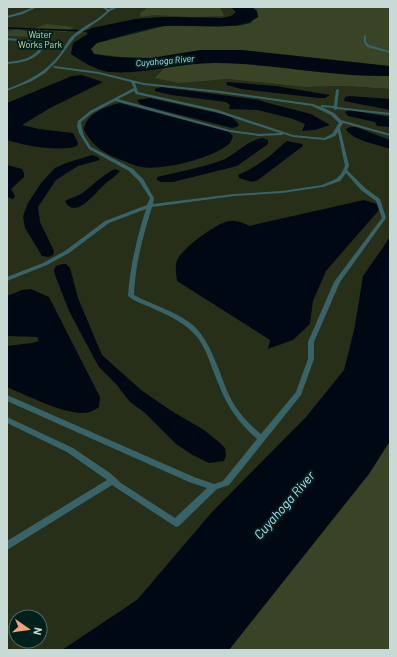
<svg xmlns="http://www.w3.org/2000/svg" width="397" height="657" font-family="Barlow,sans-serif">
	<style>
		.green { fill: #272f19; fill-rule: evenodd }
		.forest { fill: #394426 }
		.water { fill: #000913 }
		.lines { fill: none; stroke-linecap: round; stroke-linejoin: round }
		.stream { stroke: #000913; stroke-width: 1.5 }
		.lane { fill: #386469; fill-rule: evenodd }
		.labels { text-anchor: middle; stroke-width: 4; stroke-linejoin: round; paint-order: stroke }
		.far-park-label { font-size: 9px; fill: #c9dea5; stroke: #00211b }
		.far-water-label { font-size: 9px; font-style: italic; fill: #b0e3fd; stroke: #00211b }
		.near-water-label { font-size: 13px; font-style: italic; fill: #b0e3fd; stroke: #00211b }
	</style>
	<rect width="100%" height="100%" fill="#00211b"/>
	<!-- green -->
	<path class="green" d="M7 7H231L236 12 231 16 222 18 163 17 136 19 92 28 86 31 88 34 81 38V61L108 72 143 70 165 67 154 77 205 80 227 79 305 87 343 86 390 89V237L387 240 354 330 344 370 306 417 212 512 137 600 62 650H7ZM16 617H40V641H16Z"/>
	<!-- forest -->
	<g class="forest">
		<path d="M145 7H217L221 9 224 16 192 17 154 15 141 17 140 13 146 9Z"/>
		<path d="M252 7H390V89L343 86 305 87 227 79 179 83 154 78 165 67 129 58 94 54 90 48 97 43 164 26H237L251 23 257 11Z"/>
		<path d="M47 24 74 27 66 32 50 31 33 37 7 36V32L17 29 26 31Z"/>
		<path d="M390 237V650H62L137 600 212 512 306 417 344 370 354 330 363 276Z"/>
	</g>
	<!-- water -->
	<g class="water">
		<path d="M231 7H252L257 11 258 17C239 32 190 24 165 26 143 28 118 37 97 43L91 49 94 54 111 57 151 58 200 50H242L390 66V76C332 77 276 64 218 63 181 62 145 75 109 72 95 70 82 61 71 54L73 43 88 34 86 31 92 28 136 19 163 17 222 18 231 16 236 12Z"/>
		<path d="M82 75 103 82 50 108 22 125 39 129 73 133 78 143 77 146C60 152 24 146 7 140V103L72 76Z"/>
		<path d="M228 82 276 86 330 95 325 98H319L241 89 227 85 226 83Z"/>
		<path d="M161 87 259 100 264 102 311 114 330 125 315 130 302 131 305 124 293 119 258 110 229 109 230 105 226 102 171 95 155 91V89Z"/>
		<path d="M350 96 390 99V110L344 101 345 97Z"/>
		<path d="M150 98 230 116 237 122 239 125 237 127 232 128 145 106 140 104 137 100Z"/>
		<path d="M120 103 229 132 233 136C232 139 231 142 229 144 213 158 162 171 141 167 135 166 130 163 124 161 105 154 94 148 84 130 86 113 105 107 120 103Z"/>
		<path d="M349 110 390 117V127L377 126 375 122 348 116 345 112Z"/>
		<path d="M350 127H356L390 140V149C379 145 351 140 346 129Z"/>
		<path d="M263 138 268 140V144L237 166 173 182H161L157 180V177C178 172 200 168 220 161 236 155 246 140 263 138Z"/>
		<path d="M287 141 302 144 303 146 258 180 252 182 239 178 238 175C249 170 261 163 271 155 277 150 281 145 287 141Z"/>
		<path d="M92 155 98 157 100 160 78 166 56 180 38 207 40 222 54 251 53 255 49 257 42 256 25 228 23 216 28 203 41 183 55 168 66 163Z"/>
		<path d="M7 165 22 169 24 173V177L11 189 15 196 13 199 7 197Z"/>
		<path d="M115 169 120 171C115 177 109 180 104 185 96 192 75 221 65 201 69 198 74 198 79 195 91 188 100 176 115 169Z"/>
		<path d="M364 200 377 204 379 210 326 271 313 301 310 324 293 340 268 349 270 340 177 281C176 273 174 263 179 257 186 246 214 225 226 222 234 219 242 222 249 226Z"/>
		<path d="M390 237V441L369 474 229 650H62L137 600 212 512 306 417 344 370 354 330 363 276Z"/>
		<path d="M62 264H66L70 268 78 298 102 355 141 390 170 410 204 430 219 442 225 448 226 455 224 461 209 463 191 454 176 444 144 412 130 402 116 384 99 367 95 360 69 311 55 275 54 270 56 266Z"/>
		<path d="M31 289 49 297 100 397 99 407C96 409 93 411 90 412 71 418 26 395 7 387V346L32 343 39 341 37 337 7 336V296L22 290Z"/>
	</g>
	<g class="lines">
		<!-- stream -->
		<path class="stream" d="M7 28 86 31"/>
		<!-- lane -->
		<g class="lane">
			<path d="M34 7H37L23 14 7 18V16L21 12Z"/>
			<path d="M102 7H105L108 9 115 7H119L110 11 102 18 75 37 57 61 45 73 32 81 7 91V89C28 81 46 72 60 54 64 48 67 41 72 36 83 26 97 21 107 11Z"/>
			<path d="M365 35 366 36V42L369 45 390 51V53L367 47 364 42V36Z"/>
			<path d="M7 38 28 40 40 43 43 49C34 61 21 63 7 64V62C19 61 32 59 39 49L38 45 28 42 7 40Z"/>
			<path d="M54 66 99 72 144 83 220 91 313 104 321 107V105H322L334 106 336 90 339 89 337 107 390 113V115L337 109 335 110 333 108 322 107 334 113 341 120 390 134V136L343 123 340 128 349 166 347 170 365 188 380 199 386 218 340 282 314 342V359L301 395 229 485 217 489 179 526 176 527 112 485 7 550V541L107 480 67 452 7 423V417L73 448 110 473 121 483 175 518 207 488 189 482 7 401V395L194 477 214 484 223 481 257 439C240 424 227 407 219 385 212 370 208 352 198 338 185 322 167 315 150 307 142 304 134 301 128 296 130 266 137 238 146 209L109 223 69 253 47 265 7 281V277L43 263 65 251 105 221 147 205 150 198 139 181 129 171 89 149 79 133 77 126 78 121 90 111 134 88 131 82 99 74 55 68 53 67ZM135 83 144 85 220 93 312 106 331 115 339 123 332 134 324 138 293 135 218 110 138 92ZM134 91 136 94 216 112 280 133 259 134 230 130 118 99ZM115 101 230 132 259 136 282 135 284 134 293 137 325 140 335 136 338 132 345 166 341 174 336 179 322 185 282 191 234 194 153 204 154 198 143 179 133 169 91 147 84 136 82 129 81 122 92 113ZM346 173 361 190 376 201 382 218 334 282 308 342V359L296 392 261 434C249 424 237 412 230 397 219 374 214 348 196 328 180 312 154 306 134 295 135 265 143 236 152 207L234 196 282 193 323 187 340 181Z"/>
		</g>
	</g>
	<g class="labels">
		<!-- far-park labels -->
		<g class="far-park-label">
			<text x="40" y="38">Water<tspan x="40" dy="10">Works Park</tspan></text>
		</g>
		<!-- far-water labels -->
		<g class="far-water-label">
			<text transform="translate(165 61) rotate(-5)" y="3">Cuyahoga River</text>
		</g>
		<!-- near-water labels -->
		<g class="near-water-label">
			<text transform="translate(284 505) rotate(-49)" y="5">Cuyahoga River</text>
		</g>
	</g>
	<!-- border -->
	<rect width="397" height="657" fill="none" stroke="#c8dad5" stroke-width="16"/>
	<!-- north arrow -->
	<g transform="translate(28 629) rotate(103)"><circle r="19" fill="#00211b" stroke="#506b65"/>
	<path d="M0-3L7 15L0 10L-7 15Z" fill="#f1a17c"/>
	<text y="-6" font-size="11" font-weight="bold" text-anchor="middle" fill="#c8dad5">N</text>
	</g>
</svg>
